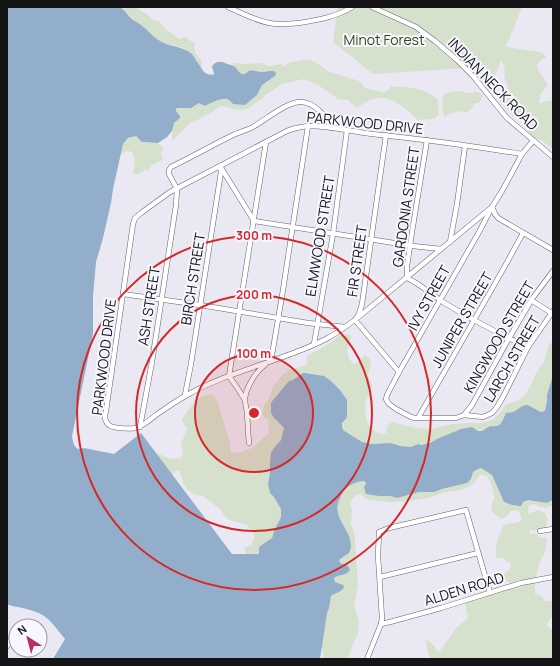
<svg xmlns="http://www.w3.org/2000/svg" width="560" height="666" font-family="Manrope,sans-serif">
	<style>
		.green { fill: #d5e1cc }
		.water { fill: #93aeca }
		.lines { fill: none; stroke-linecap: round; stroke-linejoin: round }
		.minor-casing { stroke: #64626b; stroke-width: 5.5 }
		.minor { stroke: #fff; stroke-width: 4.5 }
		.ring { fill: none; stroke: #d62828; stroke-width: 2 }
		.labels { text-anchor: middle; stroke-width: 4; stroke-linejoin: round; paint-order: stroke }
		.park-label { font-size: 14px; fill: #304817; stroke: #f8f6fe }
		.street-label { font-size: 14px; fill: #151518; stroke: #f8f6fe }
		.centre { fill: #d62828; stroke: #f8f6fe; stroke-width: 2 }
		.ring-label { font-size: 12px; text-anchor: middle; font-weight: bold; fill: #d62828; stroke: #f8f6fe; stroke-width: 4; stroke-linejoin: round; paint-order: stroke }
	</style>
	<rect width="100%" height="100%" fill="#eae8f3"/>
	<!-- green -->
	<g class="green">
		<path d="M120 7H136L139 10 146 13 153 20 159 21 167 31 173 34 178 38 181 39 185 37 195 44C191 55 206 59 201 67L192 54 184 48 167 44 161 42 141 25 133 20 124 9Z"/>
		<path d="M338 7H522L506 47 540 52 546 56 545 58 540 61 537 65 538 70 548 85 541 93 539 103 553 100V149L541 140 532 138 521 116 514 117 497 99C499 93 503 95 506 91 510 87 506 83 505 79 504 72 506 66 501 60L495 76 483 67 373 74 333 42Z"/>
		<path d="M303 60C319 60 318 66 330 72L359 81 365 88 381 92H384L390 89 391 86C396 87 399 87 404 87 415 87 430 92 438 100L439 115 436 117 434 119 418 120C405 108 389 92 370 100 365 102 361 106 356 108L348 100 338 99 327 91 318 85 304 79 300 80 281 84 272 91 266 94 263 98 258 101 250 107 247 109 240 110 232 109 224 106H220L209 114 189 124 172 141C172 131 171 124 180 118L179 114 176 111V109L177 108H191L199 103 205 106C211 103 221 98 228 99 230 100 231 102 233 104L252 99 257 95 262 85 275 76 273 70 262 72 253 70 245 74H240L234 66 233 63H237L241 64 263 63 268 66H271L281 64 284 67 287 63Z"/>
		<path d="M460 91C463 91 465 92 467 93 475 94 477 89 484 97L481 98 480 103H476L474 104C467 117 467 110 456 112 451 113 448 116 444 117L442 105 443 95 446 93Z"/>
		<path d="M136 136 144 143H158L164 149 161 152 163 159 152 165 148 171 144 170C141 173 138 175 134 174L133 173C135 167 137 151 128 151 125 151 123 153 121 154 122 144 126 138 136 136Z"/>
		<path d="M346 334 350 335 351 337C350 345 345 350 349 358 350 360 352 362 353 364L359 362 365 355C376 361 369 366 368 374 368 378 372 382 372 386 371 391 368 395 366 400 363 408 366 423 372 429 377 433 380 435 386 433 387 427 387 424 393 422L399 424 416 428 431 429 453 424 468 423H481L492 420 499 414 505 406 508 404 517 401 526 394 532 383 536 373 544 362 548 347 549 344 553 342V375L547 397C549 402 545 409 542 412L536 411 534 409 520 408 514 412H510L505 415 501 424 498 426 495 427 490 426C484 431 480 432 472 427L437 439 430 443 411 447 400 446 391 443 367 444 362 442 343 430C341 425 342 423 346 419L329 379C324 376 311 372 305 373 301 373 299 378 295 380 293 380 291 380 289 381 285 383 284 388 281 390 267 404 268 417 284 428L281 440 274 448 270 462V473L268 484 270 493 274 497 281 509V517L274 531 272 538 259 549V554L247 555 244 548 251 545 254 539V536L251 529 246 525 227 519 220 509 203 496 196 495 188 490 184 485 179 470 175 471 172 476 151 457 157 453C165 457 172 460 181 458L183 454 181 444 187 429 182 421V419C190 409 199 391 213 395L217 401 230 442 231 452 232 453 240 452 252 448 269 433 268 422 267 419 264 418 262 412 264 405 269 398 273 387 283 374 292 369 306 365 307 363V356L327 345 339 336Z"/>
		<path d="M481 468 486 471 492 475 504 502 512 505 517 506 528 500 547 503 553 500V505C546 510 541 507 534 504L529 506 528 507 529 514 538 510 544 512 548 519 546 526 547 529 539 530H531L530 529 529 534C535 533 537 533 540 538H546L547 541 545 552 540 561 535 581V594C540 595 542 595 544 601H553V615L548 622 547 626 553 630V659H430L425 640H426C432 642 435 647 438 652H439L457 627 466 620 468 616 464 598 484 591 486 596 509 589 511 584H510L509 582 504 579 502 576C507 570 513 570 510 562H507L504 558H498L496 557C495 546 498 535 504 525L519 522 522 519 519 512 515 510 511 511 508 515 502 519C498 517 491 513 491 508 491 504 494 501 494 498 494 491 491 482 487 476L480 475C477 478 475 482 472 485 466 490 451 491 443 493 439 494 435 496 431 497 412 501 393 504 374 500 371 500 367 500 365 498 363 498 362 495 361 494L357 495 353 498 350 503 352 511 351 524 354 531 355 538 357 572 358 584 354 607 359 620 358 633 347 659H323V653L320 643 326 615 329 608 331 596 343 589V585L335 582 334 578 337 576H342L339 560V559L344 556 350 538C345 530 340 522 338 513 334 497 349 482 364 480L366 483 365 485 379 496H390L397 498 400 497 410 494 419 492H434L442 489 467 483C471 477 473 469 481 468Z"/>
	</g>
	<!-- water -->
	<path class="water" d="M7 7H120C126 11 128 16 133 20 136 22 139 23 141 25 148 30 153 37 160 41 170 47 183 46 192 54L204 72 207 74 213 75 214 73 212 67 213 65C217 61 221 61 227 64 230 65 233 65 235 67 237 69 239 73 242 74 246 75 247 72 249 71 253 69 258 72 262 72 266 72 270 70 274 71L276 73 275 76 262 85 257 95 245 105 233 104C231 102 230 100 227 99 221 98 211 103 205 106L199 103 191 108H177L176 109V111L180 116V118L174 123 172 131 167 137 158 143 142 142 136 136 128 138 123 144 113 189 111 203 103 238 96 262 93 296V334L72 436C73 441 73 446 78 449L84 448 114 454 141 433 232 554H259V547L272 538 274 531 281 517V509L274 497 270 493 268 484 270 473V462L271 453 274 448 281 440 284 428 274 418 271 413V403L273 400 283 388 287 383 289 381 293 380 303 373H306L324 376 331 381 340 390 347 400V416L346 419 342 423V426L343 430 362 442 371 444 391 443 400 446 411 447 418 444 421 445 430 443 437 439 461 429 472 427 478 431H482L490 426C502 428 502 421 506 413 509 412 513 413 515 411 519 409 522 405 527 405 531 406 537 411 542 412L545 410 547 402V395L553 375V500L547 503 528 500 523 502 521 506H520L512 505 504 502 492 475 486 471 481 468 478 469 473 472 471 479 467 483 442 489 434 492H419L397 498 390 496H379L366 494 364 487 366 483 364 481C356 481 347 486 343 492 341 496 339 500 338 503 333 522 358 535 349 553L340 559 339 560 340 563 348 566 350 570C344 577 339 574 334 578L335 582 343 585 344 587C342 592 335 593 331 596L329 608 327 613 320 659H53L65 639C60 633 54 625 48 619 42 613 31 610 22 608 17 606 12 607 7 604Z"/>
	<g class="lines">
		<!-- minor casing -->
		<g class="minor-casing">
			<g id="minor">
				<path d="M228 7C241 13 254 20 269 23 279 25 289 24 299 23 318 20 336 17 352 7"/>
				<path d="M372 7 416 27 435 41 457 60 473 76 507 118 553 157"/>
				<path d="M386 135 362 304 359 314 355 320 399 372"/>
				<path d="M427 140 412 232 407 266V278C420 284 431 294 443 302 471 319 499 334 528 347"/>
				<path d="M522 154 502 191 492 207 361 315C350 324 339 332 326 339 281 362 231 370 187 395 176 401 166 408 156 415 150 420 143 426 136 428 129 429 110 429 107 423 104 419 105 414 106 411L133 224 135 218 141 213 170 192 285 132C292 128 300 127 308 126 330 126 351 131 372 134 422 139 472 146 522 154L533 141"/>
				<path d="M220 166 254 221 413 246 441 249"/>
				<path d="M492 207 495 214 498 218 553 250"/>
				<path d="M491 209 479 232 399 372 387 395 386 399 389 404 396 409 411 417 415 418H456L464 415 472 405 509 338 532 299 553 271"/>
				<path d="M450 242 457 204 465 146"/>
				<path d="M123 294 200 305 308 323 345 327"/>
				<path d="M531 300 553 314"/>
				<path d="M314 344 333 234 347 130"/>
				<path d="M271 361 283 290 308 126"/>
				<path d="M185 395 191 364 221 172 220 168"/>
				<path d="M245 400 238 389 229 376 266 142"/>
				<path d="M464 415 483 417 492 413 497 407 503 397 528 347 553 311"/>
				<path d="M418 418 505 266 523 233"/>
				<path d="M140 427 152 362 176 205 177 189 169 174V170L171 167 179 163C197 154 213 145 231 136 237 133 244 131 251 128 265 121 286 101 302 102 315 103 327 117 331 128"/>
				<path d="M249 443C248 434 248 424 247 415 247 410 245 404 245 400 245 389 256 371 265 365"/>
				<path d="M540 531 553 529"/>
				<path d="M380 577 478 553"/>
				<path d="M381 624 390 622 441 608 521 583 553 577"/>
				<path d="M7 646 14 634"/>
				<path d="M367 659 381 624 382 618 378 556 379 532 389 528 466 510 490 593"/>
			</g>
		</g>
		<!-- minor -->
		<use href="#minor" class="minor"/>
	</g>
	<!-- distance rings -->
	<circle cx="254" cy="413" r="59" fill="#d62828" fill-opacity=".12"/>
	<g class="ring">
		<circle cx="254" cy="413" r="59"/>
		<circle cx="254" cy="413" r="118"/>
		<circle cx="254" cy="413" r="177"/>
	</g>
	<g class="labels">
		<!-- park labels -->
		<g class="park-label">
			<text x="384" y="45">Minot Forest</text>
		</g>
		<!-- street labels -->
		<g class="street-label">
			<text transform="translate(493 84) rotate(46)" y="5">INDIAN NECK ROAD</text>
			<text transform="translate(365 123) rotate(6)" y="5">PARKWOOD DRIVE</text>
			<text transform="translate(406 207) rotate(-82)" y="5">GARDONIA STREET</text>
			<text transform="translate(320 236) rotate(-81)" y="5">ELMWOOD STREET</text>
			<text transform="translate(357 261) rotate(-82)" y="5">FIR STREET</text>
			<text transform="translate(193 279) rotate(-81)" y="5">BIRCH STREET</text>
			<text transform="translate(429 298) rotate(-61)" y="5">IVY STREET</text>
			<text transform="translate(149 306) rotate(-81)" y="5">ASH STREET</text>
			<text transform="translate(462 320) rotate(-60)" y="5">JUNIPER STREET</text>
			<text transform="translate(499 337) rotate(-60)" y="5">KINGWOOD STREET</text>
			<text transform="translate(104 357) rotate(-83)" y="5">PARKWOOD DRIVE</text>
			<text transform="translate(512 359) rotate(-60)" y="5">LARCH STREET</text>
			<text transform="translate(464 589) rotate(-17)" y="5">ALDEN ROAD</text>
		</g>
	</g>
	<circle cx="254" cy="413" r="6" class="centre"/>
	<g class="ring-label">
		<text x="254" y="240">300 m</text>
		<text x="254" y="299">200 m</text>
		<text x="254" y="358">100 m</text>
	</g>
	<!-- border -->
	<rect width="560" height="666" fill="none" stroke="#151518" stroke-width="16"/>
	<!-- north arrow -->
	<g transform="translate(28 638) rotate(324)"><circle r="19" fill="#f8f6fe" stroke="#9d9ca2"/>
	<path d="M0-3L7 15L0 10L-7 15Z" fill="#ba2f67"/>
	<text y="-6" font-size="11" font-weight="bold" text-anchor="middle" fill="#151518">N</text>
	</g>
</svg>
